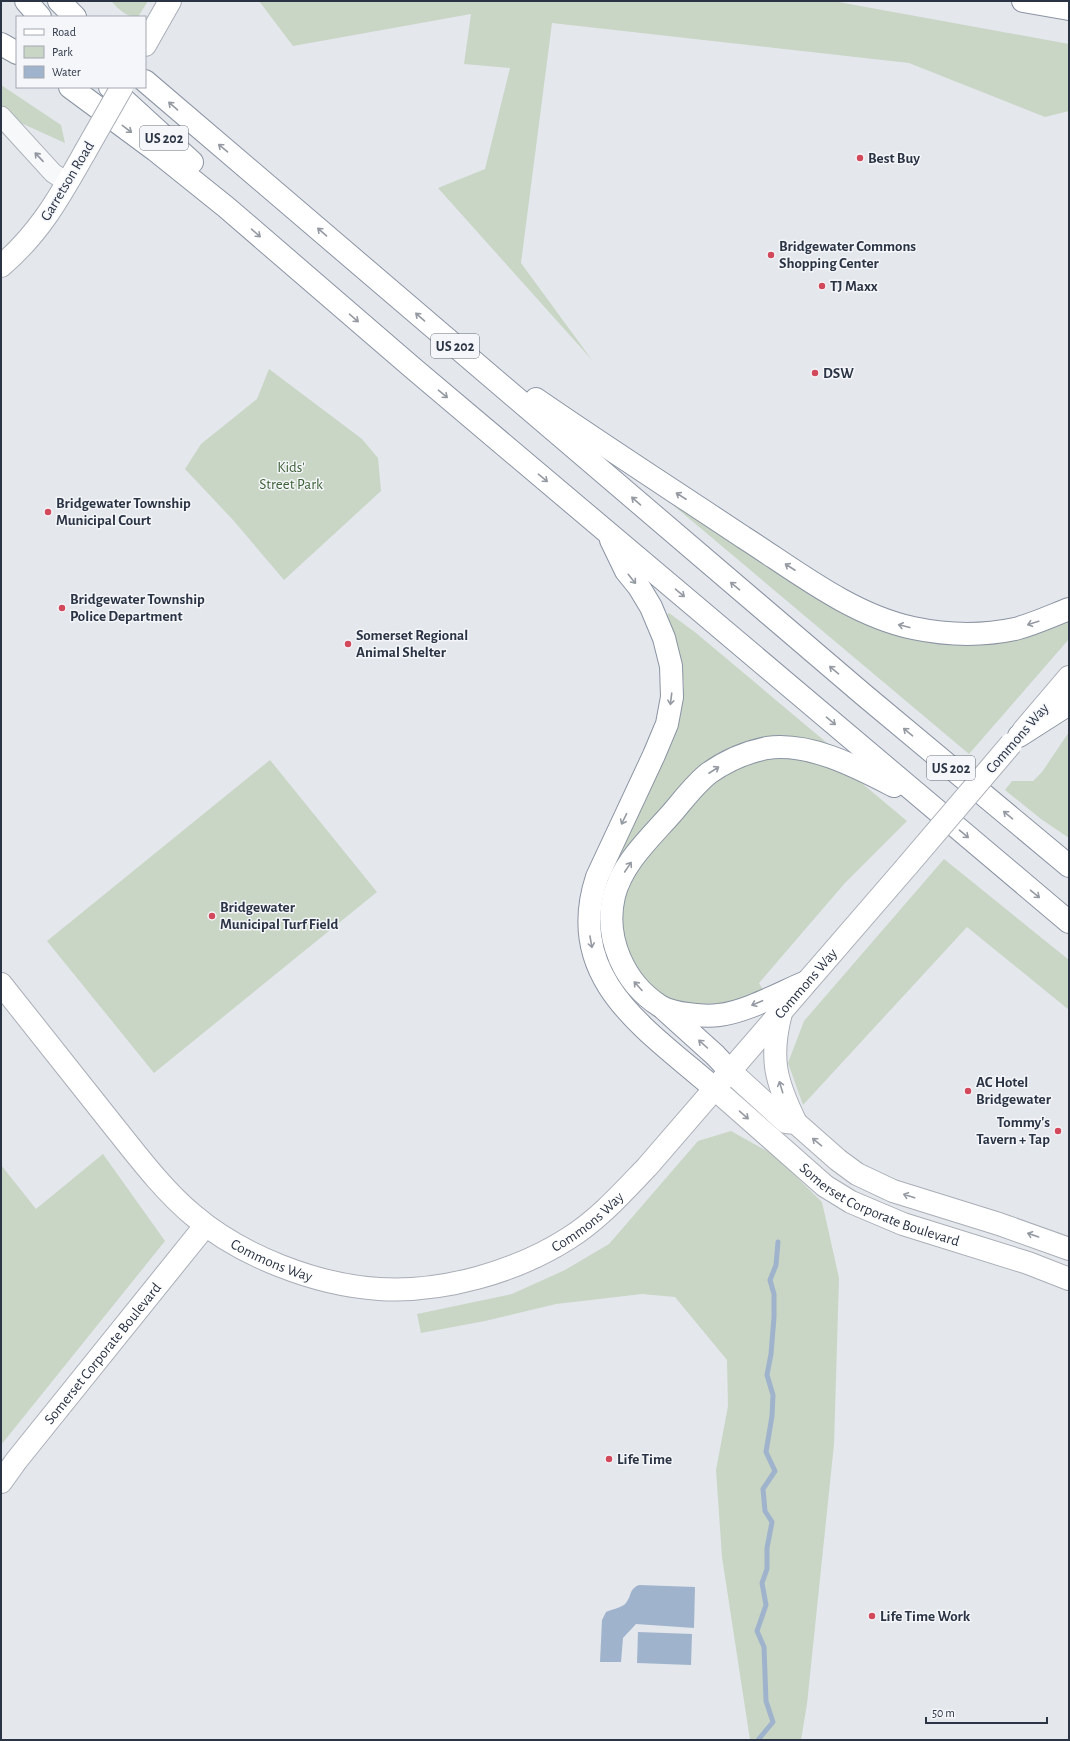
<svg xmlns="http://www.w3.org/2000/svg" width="1070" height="1741" font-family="'Alegreya Sans',sans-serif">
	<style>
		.green { fill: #c9d6c5 }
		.water { fill: #9fb4cc }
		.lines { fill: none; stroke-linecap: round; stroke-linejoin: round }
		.stream { stroke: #9fb4cc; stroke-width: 5 }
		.street-casing { stroke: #a9aeb7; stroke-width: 21 }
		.secondary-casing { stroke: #a9aeb7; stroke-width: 24 }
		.highway-casing { stroke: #8b94a3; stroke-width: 24 }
		.street { stroke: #f7f8fa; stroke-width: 19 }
		.secondary { stroke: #fff; stroke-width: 22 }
		.highway { stroke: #fff; stroke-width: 22 }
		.secondary-bridge-casing { stroke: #a9aeb7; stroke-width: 24; stroke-linecap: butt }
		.secondary-bridge { stroke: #fff; stroke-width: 22 }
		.oneway { stroke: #959aa2 }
		.oneway2 { stroke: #9196a0 }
		.poi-dot { fill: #d1495b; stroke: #f4f6f9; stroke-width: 1.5 }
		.labels { text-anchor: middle; stroke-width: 3; stroke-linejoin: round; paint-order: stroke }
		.shield { fill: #f4f6f9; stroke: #676e7b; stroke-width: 1 }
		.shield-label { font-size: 14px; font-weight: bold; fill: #2b3445 }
		.poi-label { font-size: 15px; font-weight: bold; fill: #2b3445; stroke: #f4f6f9; text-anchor: start }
		.street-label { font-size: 15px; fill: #2b3445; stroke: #f4f6f9 }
		.park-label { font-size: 15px; fill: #3f6138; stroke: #f4f6f9 }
	</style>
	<rect width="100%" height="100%" fill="#e4e7ec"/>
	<!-- green -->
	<g class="green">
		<path d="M111 1H148L138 17C125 17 119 9 111 1Z"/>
		<path d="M259 1H833L1069 44V111L1045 117 909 63 552 23 521 263 592 360 438 188 485 169 510 68 464 64 471 14 293 46Z"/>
		<path d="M1 85 61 125 65 143 1 114Z"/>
		<path d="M269 369 362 439 378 458 381 491 284 580 233 520 185 469 201 444 257 399Z"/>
		<path d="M667 500 881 628 1069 618V639L969 754Z"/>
		<path d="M669 613 696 633 833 748 803 742 696 772 605 875 671 745 680 717 684 683 677 648 667 615Z"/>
		<path d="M1069 732V838L1041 819 1005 790 1012 781H1033L1042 772Z"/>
		<path d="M795 755 846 770 907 821 845 883 759 983 763 990 748 999 713 1009 667 1000 635 969 623 943 621 916 623 897 630 878 652 848 714 779 752 762Z"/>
		<path d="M270 760 377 892 154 1073 47 941Z"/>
		<path d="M944 859 1069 960V1010L967 927 803 1105 788 1063 804 1021Z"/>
		<path d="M731 1131 774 1155 822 1202 839 1278 834 1444 807 1704 801 1740H750L722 1557 716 1470 728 1406 727 1360 675 1297 642 1294 556 1304 485 1321 421 1333 417 1314 512 1294 565 1270 609 1244 698 1141Z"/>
		<path d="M103 1154 165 1241 1 1445V1165L36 1209Z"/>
	</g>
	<!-- water -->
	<g class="water">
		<path d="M639 1585 695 1587 694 1628 636 1624 623 1638 621 1662H600L602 1620 606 1612C612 1609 622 1608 626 1603 632 1595 629 1589 639 1585Z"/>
		<path d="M638 1632 692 1634 691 1665 637 1663Z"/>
	</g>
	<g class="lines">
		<!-- stream -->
		<path class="stream" d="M758 1740 773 1722 766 1701 764 1647 757 1631 766 1605 762 1583 767 1569V1548L772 1522 765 1511 763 1489 775 1471 766 1452 772 1416 773 1395 767 1375 771 1354 774 1317V1294L770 1280 776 1265 778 1242"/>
		<!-- street casing -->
		<g class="street-casing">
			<path id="street" d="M1 116 53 173 68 183"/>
		</g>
		<!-- secondary casing -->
		<g class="secondary-casing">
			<g id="secondary">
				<path d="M145 45 170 1"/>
				<path d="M1 266C40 233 60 196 85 152"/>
				<path d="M1023 731 1069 677"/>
				<path id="s1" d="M1 984C38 1030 75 1077 112 1124 137 1155 162 1189 193 1215 241 1256 316 1285 379 1289 442 1293 516 1272 569 1238 599 1219 622 1193 647 1167L908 865"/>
				<path d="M781 1013C769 1059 776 1082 796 1123"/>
				<path d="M730 1071 786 1122 796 1123 838 1160 857 1174 893 1191 999 1224 1069 1249"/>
				<path id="s2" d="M715 1089 825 1186 851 1202 903 1224 1028 1263 1069 1279"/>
				<path id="s3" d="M1 1482 16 1461 205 1226"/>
			</g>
		</g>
		<!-- highway casing -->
		<g class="highway-casing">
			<g id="highway">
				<path d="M26 1 40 17"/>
				<path d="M59 1 75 17"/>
				<path d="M1023 1 1069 9"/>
				<path d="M1 44 17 53"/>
				<path d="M145 81 864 695 1069 866"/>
				<path d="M70 87 155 150 226 207 414 369 1069 922"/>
				<path d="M110 87 192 162"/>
				<path d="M536 399C604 446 674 491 743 537 795 570 851 615 913 628 946 635 982 636 1015 629 1034 624 1051 616 1069 609"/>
				<path d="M611 540 626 571 639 587 651 607 664 638 671 666 672 697 667 724 654 755 597 877C563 980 648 1030 715 1089"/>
				<path d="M1019 736 1069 704"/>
				<path d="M806 982C780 993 746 1012 719 1015 705 1017 673 1014 660 1006 624 983 604 938 614 896 622 863 651 837 672 813 684 799 695 784 709 773 726 761 747 752 767 748 810 742 857 767 894 786"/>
				<path d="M664 1009 715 1055 730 1071"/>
			</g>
		</g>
		<!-- street -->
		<use href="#street" class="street"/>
		<!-- secondary -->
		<use href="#secondary" class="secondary"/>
		<!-- highway -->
		<use href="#highway" class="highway"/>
		<!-- secondary-bridge casing -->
		<g class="secondary-bridge-casing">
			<g id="secondary-bridge">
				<path d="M85 152 122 87"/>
				<path d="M908 865 1011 744"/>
			</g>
		</g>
		<!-- secondary-bridge -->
		<use href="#secondary-bridge" class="secondary-bridge"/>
	</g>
	<!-- one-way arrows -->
	<defs><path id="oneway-shaft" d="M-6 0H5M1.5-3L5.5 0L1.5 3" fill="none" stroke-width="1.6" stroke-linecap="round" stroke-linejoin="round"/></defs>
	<g class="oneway">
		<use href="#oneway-shaft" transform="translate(173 106) rotate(-139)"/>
		<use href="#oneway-shaft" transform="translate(127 129) rotate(37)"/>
		<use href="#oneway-shaft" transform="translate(223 148) rotate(-140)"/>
		<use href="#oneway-shaft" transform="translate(322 232) rotate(-139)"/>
		<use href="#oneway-shaft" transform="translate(256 233) rotate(41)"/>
		<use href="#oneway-shaft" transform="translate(420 317) rotate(-139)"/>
		<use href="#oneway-shaft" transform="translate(354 318) rotate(41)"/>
		<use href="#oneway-shaft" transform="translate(443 394) rotate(40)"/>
		<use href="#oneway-shaft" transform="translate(543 478) rotate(40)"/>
		<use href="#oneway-shaft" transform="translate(681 496) rotate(-147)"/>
		<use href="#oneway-shaft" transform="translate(636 501) rotate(-139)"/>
		<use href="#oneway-shaft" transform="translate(790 567) rotate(-147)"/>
		<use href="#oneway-shaft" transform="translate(632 579) rotate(51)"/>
		<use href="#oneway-shaft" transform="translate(735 586) rotate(-140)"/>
		<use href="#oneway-shaft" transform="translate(680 593) rotate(40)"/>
		<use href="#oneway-shaft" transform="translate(1033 623) rotate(162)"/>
		<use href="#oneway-shaft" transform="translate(904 626) rotate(-166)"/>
		<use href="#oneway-shaft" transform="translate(834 670) rotate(-140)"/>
		<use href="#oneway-shaft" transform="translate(671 699) rotate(97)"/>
		<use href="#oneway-shaft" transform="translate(831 721) rotate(40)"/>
		<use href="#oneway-shaft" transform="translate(908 732) rotate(-140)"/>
		<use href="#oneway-shaft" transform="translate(714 770) rotate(-33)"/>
		<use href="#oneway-shaft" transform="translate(1008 815) rotate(-140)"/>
		<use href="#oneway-shaft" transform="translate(624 819) rotate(116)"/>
		<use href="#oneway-shaft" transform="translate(964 834) rotate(40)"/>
		<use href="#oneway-shaft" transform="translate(628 867) rotate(-56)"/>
		<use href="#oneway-shaft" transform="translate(1035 894) rotate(39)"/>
		<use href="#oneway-shaft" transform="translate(591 942) rotate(80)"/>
		<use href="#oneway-shaft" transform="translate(638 986) rotate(-132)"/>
		<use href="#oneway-shaft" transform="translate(757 1003) rotate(157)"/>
		<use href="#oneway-shaft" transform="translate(703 1044) rotate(-138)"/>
		<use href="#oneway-shaft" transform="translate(781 1087) rotate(-107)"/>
		<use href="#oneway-shaft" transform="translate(744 1115) rotate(41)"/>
		<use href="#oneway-shaft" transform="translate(817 1142) rotate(-140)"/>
		<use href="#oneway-shaft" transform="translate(909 1196) rotate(-162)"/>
		<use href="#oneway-shaft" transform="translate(1033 1235) rotate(-161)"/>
	</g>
	<use class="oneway2" href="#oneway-shaft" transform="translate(39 157) rotate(-133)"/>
	<!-- markers -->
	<g class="poi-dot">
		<circle cx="860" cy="158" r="4"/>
		<circle cx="771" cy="255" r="4"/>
		<circle cx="822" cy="286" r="4"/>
		<circle cx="815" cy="373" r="4"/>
		<circle cx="48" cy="512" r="4"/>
		<circle cx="62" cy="608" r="4"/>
		<circle cx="348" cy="644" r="4"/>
		<circle cx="212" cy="916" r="4"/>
		<circle cx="968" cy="1091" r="4"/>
		<circle cx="1058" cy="1131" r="4"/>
		<circle cx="609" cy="1459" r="4"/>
		<circle cx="872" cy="1616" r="4"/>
	</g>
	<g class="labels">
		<!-- shield labels -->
		<g class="shield">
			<rect x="140" y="126" width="48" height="24" rx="3"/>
			<rect x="431" y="334" width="48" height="24" rx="3"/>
			<rect x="927" y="756" width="48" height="24" rx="3"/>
		</g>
		<g class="shield-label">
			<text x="164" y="143">US 202</text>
			<text x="455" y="351">US 202</text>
			<text x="951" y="773">US 202</text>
		</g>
		<!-- poi labels -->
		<g class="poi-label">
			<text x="868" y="163">Best Buy</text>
			<text x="779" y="251">Bridgewater Commons<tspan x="779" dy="17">Shopping Center</tspan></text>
			<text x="830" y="291">TJ Maxx</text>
			<text x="823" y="378">DSW</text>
			<text x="56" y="508">Bridgewater Township<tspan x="56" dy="17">Municipal Court</tspan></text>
			<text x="70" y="604">Bridgewater Township<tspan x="70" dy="17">Police Department</tspan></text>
			<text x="356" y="640">Somerset Regional<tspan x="356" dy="17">Animal Shelter</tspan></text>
			<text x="220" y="912">Bridgewater<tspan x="220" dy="17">Municipal Turf Field</tspan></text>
			<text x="976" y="1087">AC Hotel<tspan x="976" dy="17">Bridgewater</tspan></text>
			<text x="1050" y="1127" text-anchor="end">Tommy's<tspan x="1050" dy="17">Tavern + Tap</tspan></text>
			<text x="617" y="1464">Life Time</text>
			<text x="880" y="1621">Life Time Work</text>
		</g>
		<!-- street labels -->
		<g class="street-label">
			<text transform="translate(67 181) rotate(-59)" y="5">Garretson Road</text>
			<text transform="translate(1017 738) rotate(-49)" y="5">Commons Way</text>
			<text dy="5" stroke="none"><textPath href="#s1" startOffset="1052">Commons Way</textPath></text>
			<text dy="5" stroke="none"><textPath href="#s2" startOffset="204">Somerset Corporate Boulevard</textPath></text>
			<text dy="5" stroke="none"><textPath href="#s1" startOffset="728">Commons Way</textPath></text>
			<text dy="5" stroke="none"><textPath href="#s1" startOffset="392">Commons Way</textPath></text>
			<text dy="5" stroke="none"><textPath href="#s3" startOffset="164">Somerset Corporate Boulevard</textPath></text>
		</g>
		<!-- park labels -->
		<g class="park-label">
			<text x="291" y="472">Kids'<tspan x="291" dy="17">Street Park</tspan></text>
		</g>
	</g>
	<!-- border -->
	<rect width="1070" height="1741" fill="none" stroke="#2b3445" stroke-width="4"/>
	<!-- legend -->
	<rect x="16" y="16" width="130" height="72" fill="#f4f6f9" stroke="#a4a8b1"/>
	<rect x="24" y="29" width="20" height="6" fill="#ffffff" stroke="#a4a8b1"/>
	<text x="52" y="36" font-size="12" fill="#2b3445">Road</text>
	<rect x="24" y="46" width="20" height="12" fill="#c9d6c5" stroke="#a4a8b1"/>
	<text x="52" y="56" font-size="12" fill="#2b3445">Park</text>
	<rect x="24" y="66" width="20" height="12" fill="#9fb4cc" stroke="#a4a8b1"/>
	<text x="52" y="76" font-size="12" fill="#2b3445">Water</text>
	<!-- scale -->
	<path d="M926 1717v6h121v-6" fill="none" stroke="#2b3445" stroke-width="2"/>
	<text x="932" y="1717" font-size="12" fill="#2b3445" stroke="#f4f6f9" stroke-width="3" paint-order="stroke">50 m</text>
</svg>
